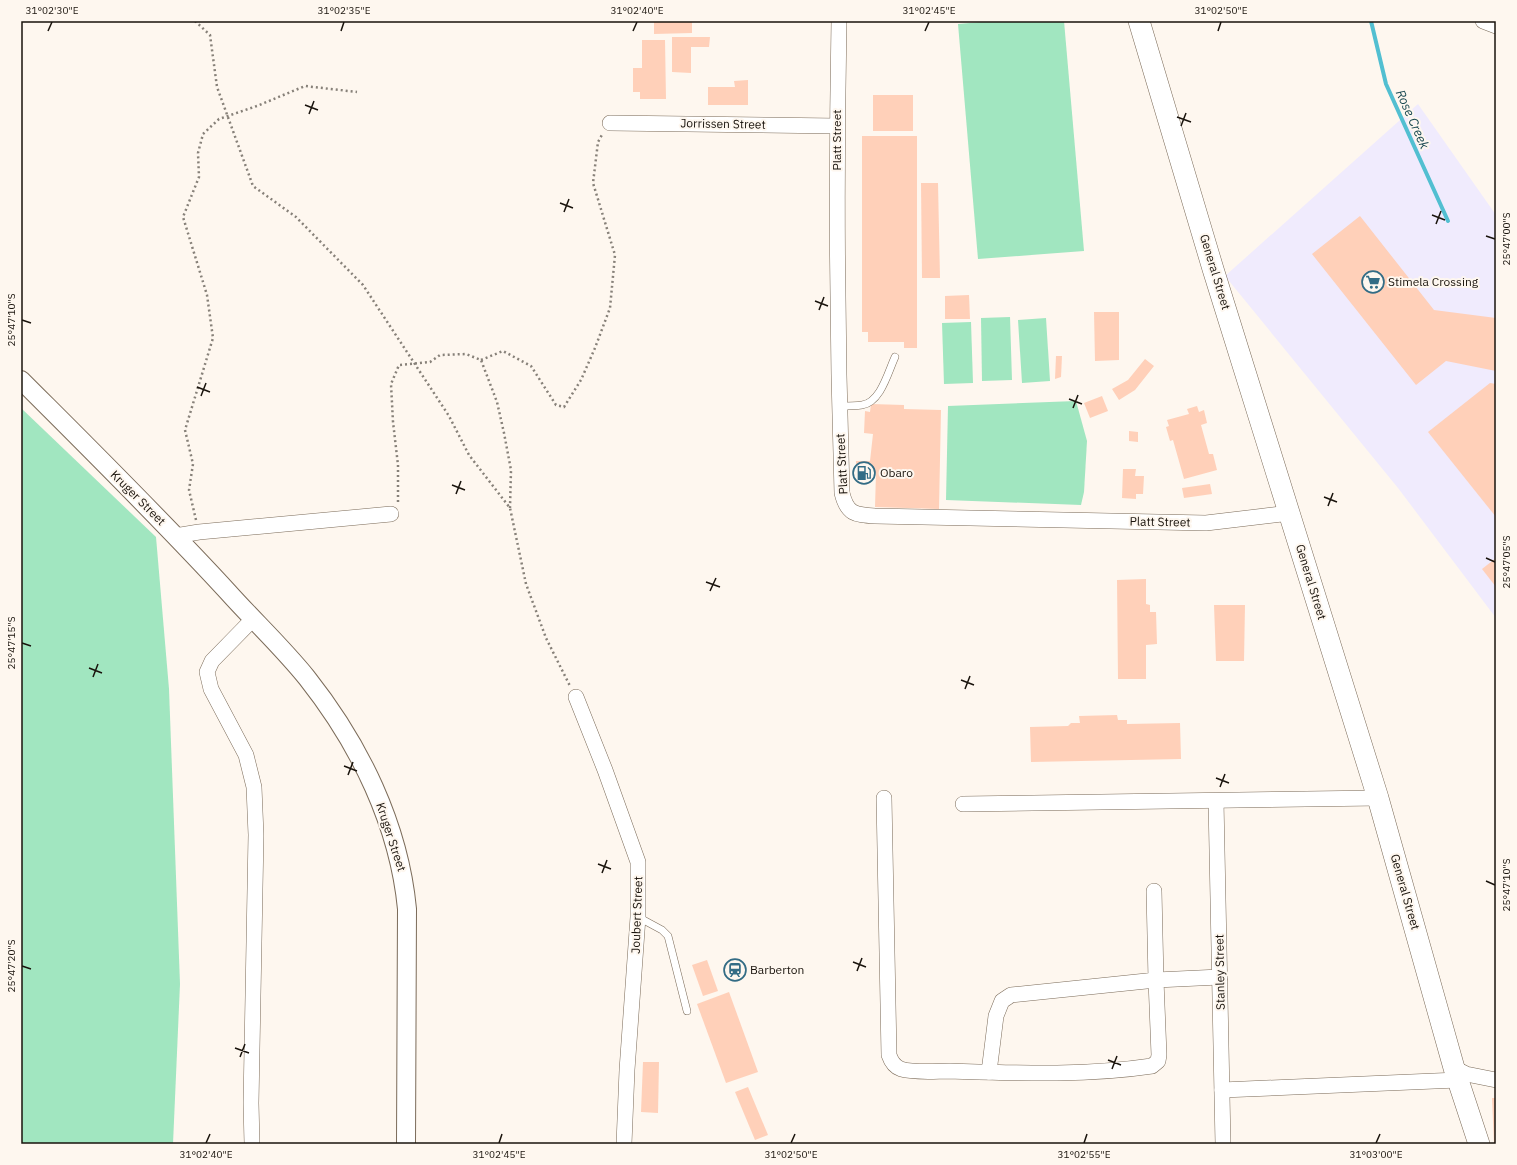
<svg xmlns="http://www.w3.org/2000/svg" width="1517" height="1165" font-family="'IBM Plex Sans',sans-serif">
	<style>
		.commercial { fill: #f0ebfd }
		.green { fill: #a1e6c0 }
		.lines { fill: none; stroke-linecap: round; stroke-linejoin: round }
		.stream { stroke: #52bfd1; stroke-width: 4 }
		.building { fill: #ffd0b9 }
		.service-casing { stroke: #7b6b59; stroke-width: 8 }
		.minor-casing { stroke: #7b6b59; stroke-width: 16 }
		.tertiary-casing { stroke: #7b6b59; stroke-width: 20 }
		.secondary-casing { stroke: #7b6b59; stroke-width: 22 }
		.path { stroke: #878179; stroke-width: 2.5; stroke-dasharray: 2 3; stroke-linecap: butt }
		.service { stroke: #fff; stroke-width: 7 }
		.minor { stroke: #fff; stroke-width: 15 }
		.tertiary { stroke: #fff; stroke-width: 18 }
		.secondary { stroke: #fff; stroke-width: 21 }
		.ticks { fill: none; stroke: #19130c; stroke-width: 1.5 }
		.labels { text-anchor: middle; stroke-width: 4; stroke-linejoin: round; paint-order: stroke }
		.street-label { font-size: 12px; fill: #19130c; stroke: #fef7ef }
		.poi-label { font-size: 12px; fill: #19130c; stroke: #fef7ef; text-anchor: start }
		.water-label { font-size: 13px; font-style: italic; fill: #184850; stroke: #fef7ef }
		.neatline { fill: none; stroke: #19130c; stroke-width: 1.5 }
		.ticks-label { font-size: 10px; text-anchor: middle; fill: #19130c }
	</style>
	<rect width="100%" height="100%" fill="#fef7ef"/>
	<!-- commercial -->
	<path class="commercial" d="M1418 104 1496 215V618L1398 488 1225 276Z"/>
	<!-- green -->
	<g class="green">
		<path d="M993 21H1064L1084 251 978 259 958 24Z"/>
		<path d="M1010 317 1012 380 982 381 981 318Z"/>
		<path d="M1046 318 1050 381 1022 383 1018 320Z"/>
		<path d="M971 322 973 383 944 384 942 323Z"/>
		<path d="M1076 401 1087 441 1084 492 1081 505 946 500 948 406Z"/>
		<path d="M21 408 156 537 169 689 180 984 173 1144H21Z"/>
	</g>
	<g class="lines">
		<!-- stream -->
		<path class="stream" d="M1371 21 1386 84 1448 221"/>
	</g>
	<!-- building -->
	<g class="building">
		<path d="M654 21H692V33L654 34Z"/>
		<path d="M672 37H710L709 47H691V73L672 72Z"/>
		<path d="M642 40H665L666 99H640V92H633V68H642Z"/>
		<path d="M748 80V105H708V87H735L734 81Z"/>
		<rect x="873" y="95" width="40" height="36"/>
		<path d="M862 136H917V348H904V342H868V332H862Z"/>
		<path d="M921 183H938L940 278H922Z"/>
		<path d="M1360 216 1434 310 1496 318V371L1446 361 1416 385 1312 254Z"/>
		<path d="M969 295 970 319H945V296Z"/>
		<path d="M1094 312H1119V360L1095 361Z"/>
		<path d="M1056 356H1062L1061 377 1055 379Z"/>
		<path d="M1145 359 1154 366 1135 390 1119 400 1112 389 1128 380Z"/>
		<path d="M1490 383 1496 384V517L1428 432Z"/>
		<path d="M1102 396 1108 411 1090 418 1084 403Z"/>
		<path d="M871 404 904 405V409L941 410 939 509 875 507 876 473H873V479H856V461H870L873 434 864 433 865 411 870 412Z"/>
		<path d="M1197 406 1199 412 1204 410 1207 423 1201 425 1209 454H1213L1217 470 1184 479 1173 440 1170 441 1166 427 1169 426 1167 420 1189 414 1187 409Z"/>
		<path d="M1129 431 1138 432V442L1129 441Z"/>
		<path d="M1123 469H1136L1135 476H1144L1143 494H1136V499L1122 498Z"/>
		<path d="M1210 484 1212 494 1184 498 1182 488Z"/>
		<path d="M1496 558V587L1482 569Z"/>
		<path d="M1146 579V604L1150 605V612H1156L1157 644 1146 645V679H1118L1117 580Z"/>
		<path d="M1214 605H1245L1244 661H1216Z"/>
		<path d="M1117 715 1118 720H1127V724L1180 723 1181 759 1031 762 1030 727 1068 726 1071 723H1080L1079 716Z"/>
		<path d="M707 960 718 991 703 996 692 965Z"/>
		<path d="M729 992 758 1072 726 1083 697 1004Z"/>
		<path d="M643 1062H659L658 1113 641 1112Z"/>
		<path d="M748 1087 768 1135 755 1140 735 1092Z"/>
		<path d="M1492 1098H1496V1144H1494Z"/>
	</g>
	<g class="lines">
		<!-- service casing -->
		<g class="service-casing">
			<g id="service">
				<path d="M839 406C847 406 855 406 862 405 881 402 888 372 895 357"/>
				<path d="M638 917 662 930 668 936 687 1011"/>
			</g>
		</g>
		<!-- minor casing -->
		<g class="minor-casing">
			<g id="minor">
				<path d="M839 21C836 178 837 336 842 493 847 514 855 515 875 516L1206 523 1290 513"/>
				<path d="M1483 21 1496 26"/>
				<path d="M610 123 837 126"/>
				<path d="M175 536 199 532 391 514"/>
				<path d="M576 697 605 770 638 862V917L627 1070 624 1144"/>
				<path d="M884 798 889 1055C891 1061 895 1067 901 1069 913 1073 936 1071 950 1071 1016 1073 1085 1076 1152 1066L1158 1061 1159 1055 1156 980 1220 977"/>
				<path d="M1216 801 1223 1144"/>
				<path d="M963 804 1378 798"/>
				<path d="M1454 1068 1466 1074 1496 1080"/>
				<path d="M989 1072 996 1016 1002 1001 1011 995 1156 980 1154 891"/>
				<path d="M1222 1090 1458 1080"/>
				<path d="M252 1144 251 1103 256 835 254 787 246 755 211 689 207 672 212 661 253 619"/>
			</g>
		</g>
		<!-- tertiary casing -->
		<g class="tertiary-casing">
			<path id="tertiary" d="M21 380C91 450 161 519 228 592 254 621 283 648 307 678 360 745 399 825 407 909L406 1144"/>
		</g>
		<!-- secondary casing -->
		<g class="secondary-casing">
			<path id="secondary" d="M1139 21 1213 269 1378 798 1454 1068 1479 1144"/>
		</g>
		<!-- path -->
		<g class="path">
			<path d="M195 21 210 35 217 87 253 186 296 217 363 285 449 416 469 455 510 508 526 584 546 638 570 686"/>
			<path d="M481 360 503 351 531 366 556 405 564 407 581 380 595 348 610 308 615 255 593 183 598 142 603 133"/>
			<path d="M398 502V465L393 422 391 384 399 365 430 362 440 355 466 354 481 360 497 402 504 433 511 470 510 508"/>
			<path d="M196 520 189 490 193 464 185 430 213 338 207 295 183 217 199 177 198 153 203 134 219 119 257 106 305 86 357 92"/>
		</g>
		<!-- service -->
		<use href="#service" class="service"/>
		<!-- minor -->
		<use href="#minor" class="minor"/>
		<!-- tertiary -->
		<use href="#tertiary" class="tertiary"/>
		<!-- secondary -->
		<use href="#secondary" class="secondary"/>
	</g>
	<!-- ticks -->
	<path class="ticks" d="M48 31 52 22M341 31 344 22M633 31 637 22M925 31 929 22M1218 31 1221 22M305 105 318 110M309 114 314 101M1177 117 1191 122M1181 126 1186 113M560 203 573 208M564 212 569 199M1432 215 1445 220M1436 224 1441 211M1486 236 1495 239M815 301 828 306M819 310 824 297M22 320 31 323M197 387 210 392M201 396 206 383M1069 399 1082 404M1073 408 1078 395M452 485 465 490M456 494 461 481M1324 497 1337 502M1328 506 1333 493M1486 558 1495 562M706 582 720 587M710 591 716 578M22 643 31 646M89 668 102 673M93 677 98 664M961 680 974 685M965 689 970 676M344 766 357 771M348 775 353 762M1216 778 1229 783M1220 787 1225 774M598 864 611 869M602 873 607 860M1486 881 1495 885M853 962 866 967M22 966 31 969M857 971 862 958M235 1048 249 1053M240 1057 245 1044M1108 1060 1121 1065M1112 1069 1117 1056M206 1143 210 1134M499 1143 502 1134M791 1143 795 1134M1084 1143 1087 1134M1376 1143 1380 1134"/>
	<!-- icons -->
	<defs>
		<g id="supermarket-ring" transform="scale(1.15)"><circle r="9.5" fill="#fef7ef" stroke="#336c85" stroke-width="1.5"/><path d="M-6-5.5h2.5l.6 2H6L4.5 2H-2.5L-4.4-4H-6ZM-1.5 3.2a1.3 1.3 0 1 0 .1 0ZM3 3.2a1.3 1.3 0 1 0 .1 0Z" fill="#336c85"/></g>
		<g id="fuel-ring" transform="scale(1.15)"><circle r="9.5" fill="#fef7ef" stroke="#336c85" stroke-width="1.5"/><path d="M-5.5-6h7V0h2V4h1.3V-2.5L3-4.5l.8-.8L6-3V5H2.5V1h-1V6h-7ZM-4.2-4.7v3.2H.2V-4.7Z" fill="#336c85"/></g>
		<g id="station-ring" transform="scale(1.15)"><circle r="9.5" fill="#fef7ef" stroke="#336c85" stroke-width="1.5"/><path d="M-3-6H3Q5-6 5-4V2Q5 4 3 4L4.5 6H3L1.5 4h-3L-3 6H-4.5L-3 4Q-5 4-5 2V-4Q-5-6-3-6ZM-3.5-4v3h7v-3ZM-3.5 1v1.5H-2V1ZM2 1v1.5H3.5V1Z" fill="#336c85"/></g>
	</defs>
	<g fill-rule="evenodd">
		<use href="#supermarket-ring" x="1373" y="282"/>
		<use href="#fuel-ring" x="864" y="473"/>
		<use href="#station-ring" x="735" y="970"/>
	</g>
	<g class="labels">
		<!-- street labels -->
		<g class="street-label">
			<text transform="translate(723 124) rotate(1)" y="4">Jorrissen Street</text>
			<text transform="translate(837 140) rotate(-90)" y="4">Platt Street</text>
			<text transform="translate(1215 272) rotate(73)" y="4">General Street</text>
			<text transform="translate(842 464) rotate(-93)" y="4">Platt Street</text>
			<text transform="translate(138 498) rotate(45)" y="4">Kruger Street</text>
			<text transform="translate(1160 522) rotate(1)" y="4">Platt Street</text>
			<text transform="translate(1311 582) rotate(73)" y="4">General Street</text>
			<text transform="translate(391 837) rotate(72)" y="4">Kruger Street</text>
			<text transform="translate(1405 892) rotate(74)" y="4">General Street</text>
			<text transform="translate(637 915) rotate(-88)" y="4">Joubert Street</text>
			<text transform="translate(1220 972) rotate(-91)" y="4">Stanley Street</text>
		</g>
		<!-- poi labels -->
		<g class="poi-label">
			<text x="1388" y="286">Stimela Crossing</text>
			<text x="880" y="477">Obaro</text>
			<text x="750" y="974">Barberton</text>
		</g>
		<!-- water labels -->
		<g class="water-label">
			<text transform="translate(1413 119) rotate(66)" y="5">Rose Creek</text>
		</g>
	</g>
	<!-- border -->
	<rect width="1517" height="1165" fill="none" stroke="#fef7ef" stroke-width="44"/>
	<rect x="22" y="22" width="1473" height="1121" class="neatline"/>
	<g class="ticks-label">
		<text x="52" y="14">31°02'30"E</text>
		<text x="344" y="14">31°02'35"E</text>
		<text x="637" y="14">31°02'40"E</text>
		<text x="929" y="14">31°02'45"E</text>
		<text x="1221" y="14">31°02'50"E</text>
		<text transform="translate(1506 239) rotate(-90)" y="4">25°47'00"S</text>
		<text transform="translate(11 320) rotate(-90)" y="4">25°47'10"S</text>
		<text transform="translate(1506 562) rotate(-90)" y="4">25°47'05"S</text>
		<text transform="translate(11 643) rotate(-90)" y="4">25°47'15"S</text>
		<text transform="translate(1506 885) rotate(-90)" y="4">25°47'10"S</text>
		<text transform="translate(11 966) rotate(-90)" y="4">25°47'20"S</text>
		<text x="206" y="1158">31°02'40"E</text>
		<text x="499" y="1158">31°02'45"E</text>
		<text x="791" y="1158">31°02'50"E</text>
		<text x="1084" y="1158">31°02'55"E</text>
		<text x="1376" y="1158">31°03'00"E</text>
	</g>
</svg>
